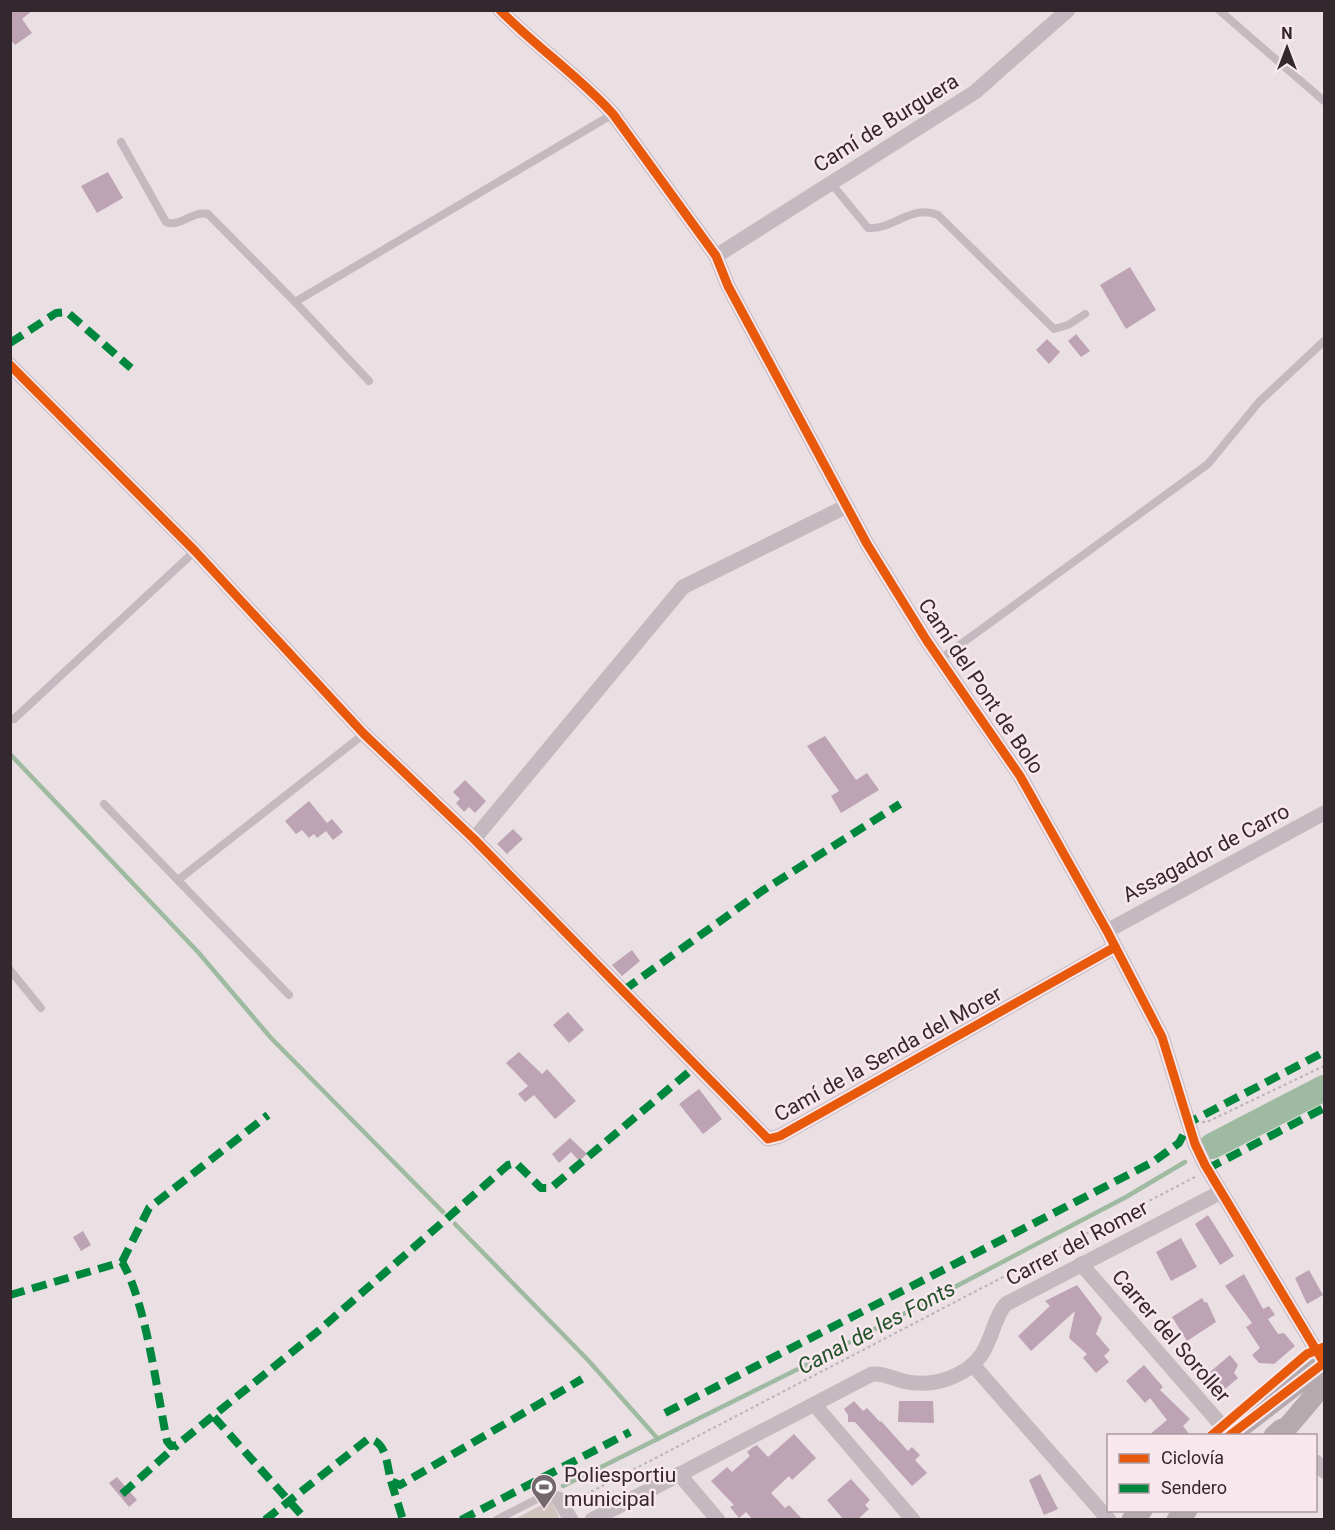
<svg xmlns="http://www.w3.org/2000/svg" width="1335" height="1530" font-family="Roboto,sans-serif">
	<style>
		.green { fill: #d1c3bd }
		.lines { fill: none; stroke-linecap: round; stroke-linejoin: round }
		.stream { stroke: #9ebaa0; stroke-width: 4.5 }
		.river { stroke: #9ebaa0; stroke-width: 26 }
		.building { fill: #bda3b3 }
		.path { stroke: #bcb2b7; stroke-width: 2; stroke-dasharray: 3 3; stroke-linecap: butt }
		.lane { stroke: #c3b9be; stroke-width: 8 }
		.street { stroke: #c3b9be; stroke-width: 15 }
		.secondary { stroke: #b4aaae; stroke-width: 21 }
		.quiet { stroke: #00873e; stroke-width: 8; stroke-dasharray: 15 8; stroke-linecap: butt }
		.cycleway-casing { stroke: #f8e7ed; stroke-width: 13 }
		.cycleway { stroke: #e8590c; stroke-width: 9 }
		.labels { text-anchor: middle; stroke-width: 5; stroke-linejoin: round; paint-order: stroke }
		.street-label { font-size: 21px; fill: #34282f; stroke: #f8e7ed }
		.poi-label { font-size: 21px; fill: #34282f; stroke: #f8e7ed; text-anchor: start }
		.water-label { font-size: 22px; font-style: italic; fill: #215229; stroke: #f8e7ed }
	</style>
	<rect width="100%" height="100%" fill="#eae0e4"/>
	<!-- green -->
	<path class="green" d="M551 1500 560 1519 513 1520Z"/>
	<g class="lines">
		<!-- stream -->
		<g class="stream">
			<path d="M10 754 198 952 271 1038 443 1212"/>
			<path d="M455 1224 587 1359 658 1439"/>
			<path d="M563 1486 814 1361 1126 1197 1185 1162"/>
		</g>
		<!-- river -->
		<path class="river" d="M1212 1146 1324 1088"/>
	</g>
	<!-- building -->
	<g class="building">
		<path d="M10 10H33L22 19 32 33 15 45 10 39Z"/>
		<path d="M108 172 123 198 97 213 81 186Z"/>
		<path d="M1130 267 1156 310 1126 329 1100 285Z"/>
		<path d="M1076 334 1090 351 1081 357 1068 341Z"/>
		<path d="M1047 339 1060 352 1049 364 1036 350Z"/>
		<path d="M825 736 856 780 867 773 879 790 841 813 831 796 839 791 807 746Z"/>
		<path d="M465 780 486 801 475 813 469 807 464 812 456 803 460 799 453 792Z"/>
		<path d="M309 801 327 823 332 819 343 832 333 840 326 831 317 838 314 834 309 838 302 830 296 834 285 821Z"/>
		<path d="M513 829 523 839 507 854 497 844Z"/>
		<path d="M632 950 640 961 622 976 612 965Z"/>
		<path d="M568 1012 584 1030 569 1043 553 1025Z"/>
		<path d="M519 1052 542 1074 547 1069 576 1101 555 1119 534 1095 525 1102 518 1094 528 1086 506 1063Z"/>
		<path d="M699 1089 722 1119 703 1134 679 1104Z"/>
		<path d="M570 1138 587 1154 579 1161 571 1152 559 1163 552 1154Z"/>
		<path d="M1208 1215 1234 1256 1220 1265 1195 1224Z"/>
		<path d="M83 1231 91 1245 81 1251 73 1237Z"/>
		<path d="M1181 1238 1197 1267 1171 1281 1156 1252Z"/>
		<path d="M1309 1270 1323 1295 1307 1304 1295 1278Z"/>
		<path d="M1244 1274 1263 1309 1269 1306 1275 1315 1268 1319 1278 1334 1284 1333 1295 1346 1274 1364 1259 1363 1252 1355 1260 1348 1246 1327 1252 1323 1225 1286Z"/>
		<path d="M1077 1285 1102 1318 1096 1334 1110 1350 1104 1356 1109 1362 1096 1373 1083 1358 1087 1354 1069 1338 1075 1311 1031 1351 1018 1336 1050 1306 1045 1301Z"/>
		<path d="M1202 1298 1205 1303 1207 1302 1216 1322 1187 1341 1172 1317Z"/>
		<path d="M1230 1355 1238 1365 1234 1373 1238 1378 1225 1389 1210 1372Z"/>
		<path d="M1144 1365 1163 1387 1160 1390 1190 1419 1183 1426 1191 1436H1148L1167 1420 1150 1398 1145 1403 1126 1381Z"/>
		<path d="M854 1401 863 1411 867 1408 880 1422 881 1421 908 1451 912 1447 920 1455 915 1460 927 1473 912 1486 855 1422H848V1415L844 1409Z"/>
		<path d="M899 1401H933L934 1423 898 1422Z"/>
		<path d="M794 1434 816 1458 792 1480 789 1476 771 1493 785 1508 789 1505 803 1520H753L746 1512 739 1518 730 1507 734 1505 711 1481 727 1467 732 1472 750 1456 747 1452 753 1447 757 1445 768 1457Z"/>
		<path d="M1040 1474 1058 1509 1044 1515 1029 1480Z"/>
		<path d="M117 1477 137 1500 129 1507 109 1483Z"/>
		<path d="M851 1479 870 1500 865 1505 869 1509 857 1520H844L827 1500Z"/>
	</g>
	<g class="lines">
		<!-- path -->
		<g class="path">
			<path d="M1202 1122H1207L1324 1066"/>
			<path d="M575 1500 1195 1177"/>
		</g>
		<!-- lane -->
		<g class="lane">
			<path d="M1219 10 1324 101"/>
			<path d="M121 142 166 222C181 228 192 210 208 214L295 302 613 114"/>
			<path d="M831 183 868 228C894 230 910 204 938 215L1054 329 1068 325 1085 314"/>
			<path d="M295 302 369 381"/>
			<path d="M939 660 1208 464 1259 402 1324 341"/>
			<path d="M14 719 195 551"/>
			<path d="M104 804 289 995"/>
			<path d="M178 880 364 734"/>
			<path d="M10 970 41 1008"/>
			<path d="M496 1520 545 1495 555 1494 559 1499"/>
		</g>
		<!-- street -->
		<g class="street">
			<path d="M500 10C536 47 579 76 613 114L716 256 728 286 867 544 927 641 1020 776 1107 931 1162 1037 1195 1144 1205 1165 1324 1363"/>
			<path d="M716 256 975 92 1068 10"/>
			<path d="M10 365 195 551 364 734 474 839 768 1139 780 1136 1115 947"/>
			<path d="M474 839 683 587 847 506"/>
			<path d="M1107 931 1324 813"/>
			<path d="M1081 1264 1230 1435"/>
			<path d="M973 1365 1109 1520"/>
			<path d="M814 1404 913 1520"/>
			<path d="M1316 1462 1324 1471"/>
			<path d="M679 1474 718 1520"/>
			<path d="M559 1499 571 1520"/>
			<path d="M592 1520 872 1374C883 1373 893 1378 903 1381 931 1388 965 1378 982 1354 991 1340 997 1312 1006 1304L1221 1192"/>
		</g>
		<!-- secondary -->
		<g class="secondary">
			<path d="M1229 1436 1324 1363"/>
			<path d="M1274 1436 1282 1429 1285 1430 1324 1384"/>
			<path d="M1132 1520 1142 1510"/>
			<path d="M1177 1520 1187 1510"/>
		</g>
		<!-- quiet -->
		<g class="quiet">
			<path d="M10 343 56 313 67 312 131 368"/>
			<path d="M624 990 762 891 900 804"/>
			<path d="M1207 1169 1324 1108"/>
			<path d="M122 1262 149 1208 268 1115"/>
			<path d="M10 1295 122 1262C146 1302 157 1392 167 1441L171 1446 177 1445 317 1332 508 1165 516 1163 541 1188H551L696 1066"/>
			<path d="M665 1413 1153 1162 1179 1143 1190 1122 1324 1052"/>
			<path d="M214 1417 306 1520"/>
			<path d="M391 1481 403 1520"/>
			<path d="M122 1494 177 1445"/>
			<path d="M265 1520 368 1439C387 1440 387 1467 391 1481L400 1485 582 1379"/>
			<path d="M461 1520 630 1432"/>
		</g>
		<!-- cycleway casing -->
		<g class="cycleway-casing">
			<g id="cycleway">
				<path d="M500 10C536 47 579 76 613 114L716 256 728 286 867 544 927 641 1020 776 1107 931 1162 1037 1195 1144 1205 1165 1324 1363"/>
				<path d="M10 365 195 551 364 734 474 839 768 1139 780 1136 1115 947"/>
				<path d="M1211 1436 1307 1354 1324 1347"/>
				<path d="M1229 1436 1324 1363"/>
			</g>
		</g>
		<!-- cycleway -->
		<use href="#cycleway" class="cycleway"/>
	</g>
	<!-- icons -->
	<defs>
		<g id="stadium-pin" transform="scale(1.35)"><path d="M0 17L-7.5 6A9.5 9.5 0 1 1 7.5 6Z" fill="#74686e" stroke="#f8e7ed"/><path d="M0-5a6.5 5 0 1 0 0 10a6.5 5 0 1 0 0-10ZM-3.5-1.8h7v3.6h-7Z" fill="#fff"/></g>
	</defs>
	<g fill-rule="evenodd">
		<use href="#stadium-pin" x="544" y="1487"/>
	</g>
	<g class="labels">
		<!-- street labels -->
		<g class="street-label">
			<text transform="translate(886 123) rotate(-32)" y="7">Camí de Burguera</text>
			<text transform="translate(981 686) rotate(56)" y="7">Camí del Pont de Bolo</text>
			<text transform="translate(1206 853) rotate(-28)" y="7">Assagador de Carro</text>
			<text transform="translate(888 1054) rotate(-29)" y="7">Camí de la Senda del Morer</text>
			<text transform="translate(1077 1243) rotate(-28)" y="7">Carrer del Romer</text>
			<text transform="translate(1171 1336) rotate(49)" y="7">Carrer del Soroller</text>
		</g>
		<!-- poi labels -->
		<g class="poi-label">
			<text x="564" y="1482">Poliesportiu<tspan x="564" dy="24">municipal</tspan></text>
		</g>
		<!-- water labels -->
		<g class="water-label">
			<text transform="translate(876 1327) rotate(-28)" y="8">Canal de les Fonts</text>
		</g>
	</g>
	<!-- border -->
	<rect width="1335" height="1530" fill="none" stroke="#34282f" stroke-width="24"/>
	<!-- legend -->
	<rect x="1107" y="1434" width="210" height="78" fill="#f8e7ed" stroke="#aa9ba1" stroke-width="1.5"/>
	<rect x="1119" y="1454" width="30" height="9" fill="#e8590c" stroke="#aa9ba1" stroke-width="1.5"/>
	<text x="1161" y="1464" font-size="18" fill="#34282f">Ciclovía</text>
	<rect x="1119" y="1484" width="30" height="9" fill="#00873e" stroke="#aa9ba1" stroke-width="1.5"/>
	<text x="1161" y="1494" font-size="18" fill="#34282f">Sendero</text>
	<!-- north arrow -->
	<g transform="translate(1287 48)" stroke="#f8e7ed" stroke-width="4.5" paint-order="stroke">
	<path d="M0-4.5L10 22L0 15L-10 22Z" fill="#34282f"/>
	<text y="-9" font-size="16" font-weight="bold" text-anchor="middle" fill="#34282f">N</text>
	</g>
</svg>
